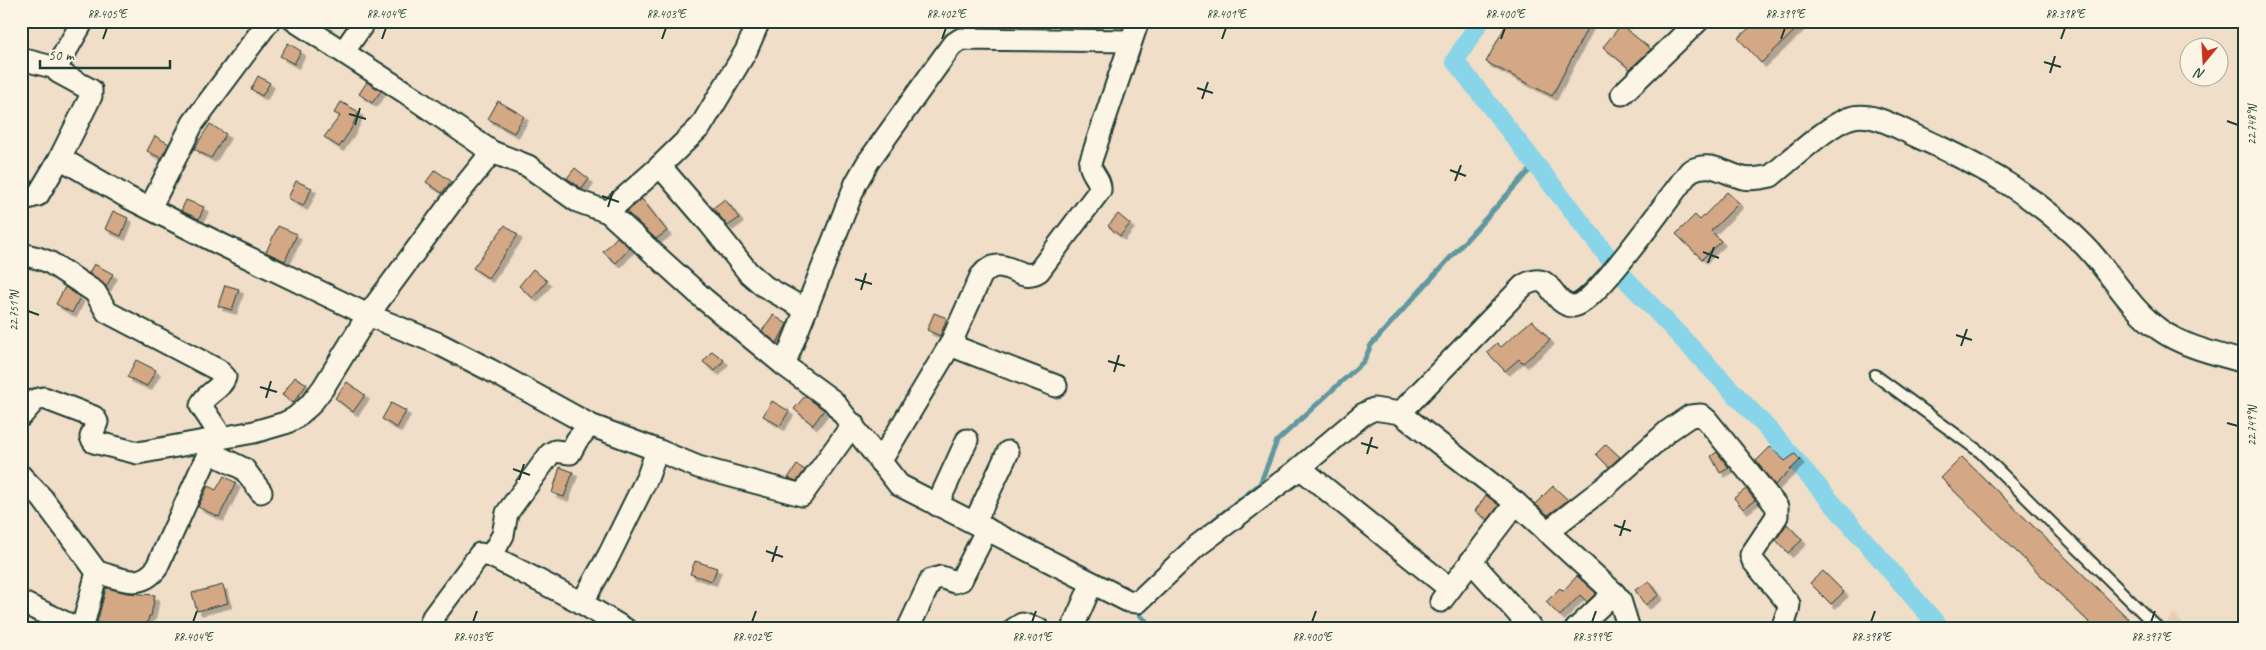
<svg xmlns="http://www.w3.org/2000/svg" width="2266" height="650" font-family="Caveat,sans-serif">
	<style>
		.built { fill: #e8ceb4 }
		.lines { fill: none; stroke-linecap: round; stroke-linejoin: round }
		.stream { stroke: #5e98a0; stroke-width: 5 }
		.canal { stroke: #88d4e8; stroke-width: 19 }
		.building { fill: #d4a785; stroke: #1f3d34; filter: url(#shadow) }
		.service-casing { stroke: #1f3d34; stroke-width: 14 }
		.minor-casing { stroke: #1f3d34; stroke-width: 25 }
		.service { stroke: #fcf5e5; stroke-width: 10 }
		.minor { stroke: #fcf5e5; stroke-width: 21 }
		.ticks { fill: none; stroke: #1f3d34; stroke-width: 2 }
		.neatline { fill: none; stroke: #1f3d34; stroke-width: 2 }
		.ticks-label { font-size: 12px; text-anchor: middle; fill: #1f3d34 }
	</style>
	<defs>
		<filter id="shadow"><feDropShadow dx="4.5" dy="4.5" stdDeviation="0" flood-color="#0004"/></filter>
	</defs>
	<rect width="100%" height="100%" fill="#f0dec8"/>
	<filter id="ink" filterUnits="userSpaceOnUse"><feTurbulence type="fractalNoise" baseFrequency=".02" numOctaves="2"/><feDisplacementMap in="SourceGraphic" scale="10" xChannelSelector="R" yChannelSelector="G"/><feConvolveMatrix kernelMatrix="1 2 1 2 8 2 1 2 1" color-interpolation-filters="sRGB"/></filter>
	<g filter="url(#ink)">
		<!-- built -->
		<path class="built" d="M2174 613 2187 629H2161Z"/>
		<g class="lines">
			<!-- stream -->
			<g class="stream">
				<path d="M1214 520 1260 484 1277 441 1364 361 1371 345 1536 163"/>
				<path d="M1139 608 1140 615 1154 629"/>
			</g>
			<!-- canal -->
			<path class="canal" d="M1480 21 1455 61 1623 276 1770 431 1941 629"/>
		</g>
		<!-- building -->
		<g class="building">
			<path d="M1508 21H1591L1552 96 1486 62Z"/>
			<path d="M1757 21H1805L1761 63 1738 38Z"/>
			<path d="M1621 25 1651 49 1630 69 1603 47Z"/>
			<path d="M288 43 301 51 294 64 280 56Z"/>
			<path d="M258 76 270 83 262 96 251 89Z"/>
			<path d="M367 82 381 91 372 103 359 94Z"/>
			<path d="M498 101 524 116 514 133 488 119Z"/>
			<path d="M341 102 359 112 350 131 339 147 324 137 340 116 334 113Z"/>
			<path d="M210 124 226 134 211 158 194 149Z"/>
			<path d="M155 136 169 144 161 158 147 151Z"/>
			<path d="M575 168 589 179 582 189 567 178Z"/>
			<path d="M435 170 451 181 442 193 426 182Z"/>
			<path d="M296 181 312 188 303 206 288 198Z"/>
			<path d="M1727 192 1739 203 1711 231 1721 241 1702 259 1676 234 1695 215 1700 220Z"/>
			<path d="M642 199 667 231 656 239 627 212Z"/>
			<path d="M725 199 739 218 728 226 713 208Z"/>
			<path d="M186 200 204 207 199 219 181 211Z"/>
			<path d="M113 211 128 218 121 236 105 229Z"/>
			<path d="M1118 214 1130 224 1120 236 1108 226Z"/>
			<path d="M505 225 518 235 488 278 473 268Z"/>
			<path d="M278 226 297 234 285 261 266 252Z"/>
			<path d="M617 237 630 248 616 263 603 252Z"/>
			<path d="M94 264 113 274 106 287 89 273Z"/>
			<path d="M533 269 547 281 533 298 519 286Z"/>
			<path d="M225 285 239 289 232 310 218 306Z"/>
			<path d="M65 287 80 297 72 313 56 304Z"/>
			<path d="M934 313 947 318 940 336 927 330Z"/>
			<path d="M773 315 787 324 777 343 762 331Z"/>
			<path d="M1532 320 1550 340 1523 363 1519 359 1505 371 1487 352 1497 343 1501 347Z"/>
			<path d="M712 351 724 360 715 371 703 362Z"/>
			<path d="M136 360 156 370 147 386 127 377Z"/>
			<path d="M295 377 307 384 293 403 282 395Z"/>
			<path d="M347 382 365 395 353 412 335 398Z"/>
			<path d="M805 396 824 410 813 425 794 409Z"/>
			<path d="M772 401 789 411 780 426 763 416Z"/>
			<path d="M391 403 406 411 397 428 382 419Z"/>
			<path d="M1606 444 1620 457 1609 467 1596 454Z"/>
			<path d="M1770 447 1785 461 1795 454 1800 460 1775 485 1756 461Z"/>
			<path d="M1717 452 1729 468 1720 473 1711 456Z"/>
			<path d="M1962 457 2139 629H2096L1941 478Z"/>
			<path d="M797 465 805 470 797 481 788 478Z"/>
			<path d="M560 467 573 472 564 497 552 493Z"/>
			<path d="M224 476 236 483 219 517 198 507 208 486 216 490Z"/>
			<path d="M1553 486 1568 500 1548 515 1535 504Z"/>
			<path d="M1746 489 1755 500 1743 509 1734 498Z"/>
			<path d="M1486 495 1499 505 1488 520 1475 511Z"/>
			<path d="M1787 524 1802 540 1788 553 1776 540Z"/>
			<path d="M695 561 717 568 712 581 690 574Z"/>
			<path d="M1823 571 1844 592 1831 604 1810 583Z"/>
			<path d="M1577 576 1596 593 1587 602 1580 595 1560 616 1546 602 1560 588 1563 591Z"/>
			<path d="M1649 581 1659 595 1645 605 1635 590Z"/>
			<path d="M223 585 228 603 197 611 192 593Z"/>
			<path d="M106 588 127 593 155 595 151 616H149L146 629 96 627Z"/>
		</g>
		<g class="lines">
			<!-- service casing -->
			<g class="service-casing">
				<path id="service" d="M1875 375 1980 452 2159 629"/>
			</g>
			<!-- minor casing -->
			<g class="minor-casing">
				<g id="minor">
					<path d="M295 21 408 94 492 152 528 166 577 201 608 212 704 299 784 365 833 401 899 485 1128 601 1138 602 1197 546 1295 472 1362 415 1374 409 1400 413 1523 286C1553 267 1550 305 1573 306 1594 307 1673 191 1690 171 1711 160 1723 173 1743 178 1752 180 1762 178 1771 176 1790 161 1829 124 1850 118 1872 111 1898 128 1918 137 1982 166 2035 195 2085 246 2111 273 2129 308 2160 330 2184 347 2217 354 2245 362"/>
					<path d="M344 51 365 21"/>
					<path d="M21 59 56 68"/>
					<path d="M1622 94 1698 21"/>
					<path d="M60 158 91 96V90L58 72 56 68 83 21"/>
					<path d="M660 166 710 224 748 272 764 286 806 310"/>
					<path d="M21 197 28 198 38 195 60 158 127 197 214 241 368 315 437 343 490 370 590 425 657 450 648 476 609 555 582 603 491 556 480 554 433 617 431 622 435 629"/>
					<path d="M150 208 193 123 269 21"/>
					<path d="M608 212 660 166 701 126 746 51 759 21"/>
					<path d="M21 254 38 258 49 262 95 292 107 312 218 370 225 377C221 390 204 394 201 406L221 436 209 452 156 569C139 590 120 578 97 572L82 629"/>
					<path d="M950 345 1056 386"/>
					<path d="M784 365 856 183 868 162 952 45 961 39 1131 41"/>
					<path d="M1400 413 1516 503 1614 593 1576 629"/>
					<path d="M21 416 35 400 44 398 94 417 97 422 91 437 94 442 138 453 254 432 285 423 295 418 310 405 323 388 368 315 450 204 492 152"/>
					<path d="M657 450 698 467 802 495 853 424"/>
					<path d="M209 452 244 469 261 492"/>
					<path d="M880 462 950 345 981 276C1002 250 1019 285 1039 271L1100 190C1101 179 1090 173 1090 163L1138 21"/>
					<path d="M1300 468 1450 589"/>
					<path d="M21 476 42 498 97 572"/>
					<path d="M937 505 967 440"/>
					<path d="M975 522 1008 452"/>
					<path d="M1547 532 1606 486 1668 431 1690 416 1701 415 1707 420 1777 507V516L1751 555 1753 561 1789 604 1788 611 1782 629"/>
					<path d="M491 556 503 535 507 513 550 454 555 451 570 453 577 440 590 425"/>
					<path d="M1471 561 1532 629"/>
					<path d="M1614 593 1620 600 1629 629"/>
					<path d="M1441 601 1516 503"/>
					<path d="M21 602 79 629"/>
					<path d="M582 603 625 629"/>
					<path d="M908 629 931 580 941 577 955 582 961 580 987 529"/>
					<path d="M1014 629 1022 624 1038 629"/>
					<path d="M1072 629 1092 583"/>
				</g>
			</g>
			<!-- service -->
			<use href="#service" class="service"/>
			<!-- minor -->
			<use href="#minor" class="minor"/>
		</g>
	</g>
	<!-- ticks -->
	<path class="ticks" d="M103 39 107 28M382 39 386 28M662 39 666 28M942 39 946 28M1222 39 1226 28M1501 39 1505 28M1781 39 1785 28M2061 39 2065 28M2044 62 2061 67M2050 73 2055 56M1197 88 1213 93M1202 99 1208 82M349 114 366 119M2227 121 2238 125M355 125 360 108M1450 170 1466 176M1455 181 1461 165M602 196 619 202M608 207 613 191M1703 252 1719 258M1708 263 1714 247M855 279 872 284M861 290 866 273M28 311 39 315M1956 335 1972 340M1961 346 1967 329M1108 361 1125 366M1114 372 1119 355M260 387 277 392M266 398 271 381M2227 423 2238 426M1361 443 1378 448M1367 454 1372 437M513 469 530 475M519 480 524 464M1614 525 1631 531M1620 536 1625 520M766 551 783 557M772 562 777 546M193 622 197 611M473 622 477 611M752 622 756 611M1032 622 1036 611M1312 622 1316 611M1592 622 1596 611M1871 622 1875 611M2151 622 2155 611"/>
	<!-- margin -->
	<rect width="2266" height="650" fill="none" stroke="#fcf5e5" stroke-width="55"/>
	<!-- north arrow -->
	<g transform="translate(2204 62) rotate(198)"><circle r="24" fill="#fcf5e5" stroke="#a4ab9e"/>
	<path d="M0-4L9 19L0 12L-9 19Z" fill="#c8321e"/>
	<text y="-8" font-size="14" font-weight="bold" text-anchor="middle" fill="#1f3d34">N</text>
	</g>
	<!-- scale -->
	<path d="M40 60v8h130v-8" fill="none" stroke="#1f3d34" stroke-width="2.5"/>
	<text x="48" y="60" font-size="15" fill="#1f3d34" stroke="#fcf5e5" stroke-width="4" paint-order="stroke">50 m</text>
	<rect x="28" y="28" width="2210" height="594" class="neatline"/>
	<g class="ticks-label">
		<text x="107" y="18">88.405°E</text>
		<text x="386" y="18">88.404°E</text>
		<text x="666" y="18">88.403°E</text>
		<text x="946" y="18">88.402°E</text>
		<text x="1226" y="18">88.401°E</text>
		<text x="1505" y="18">88.400°E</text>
		<text x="1785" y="18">88.399°E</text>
		<text x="2065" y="18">88.398°E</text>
		<text transform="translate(2252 125) rotate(-90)" y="4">22.748°N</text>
		<text transform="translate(14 311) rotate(-90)" y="4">22.751°N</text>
		<text transform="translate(2252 426) rotate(-90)" y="4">22.749°N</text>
		<text x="193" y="641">88.404°E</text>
		<text x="473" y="641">88.403°E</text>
		<text x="752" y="641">88.402°E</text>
		<text x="1032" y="641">88.401°E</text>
		<text x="1312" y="641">88.400°E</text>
		<text x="1592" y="641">88.399°E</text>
		<text x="1871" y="641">88.398°E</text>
		<text x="2151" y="641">88.397°E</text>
	</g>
</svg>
